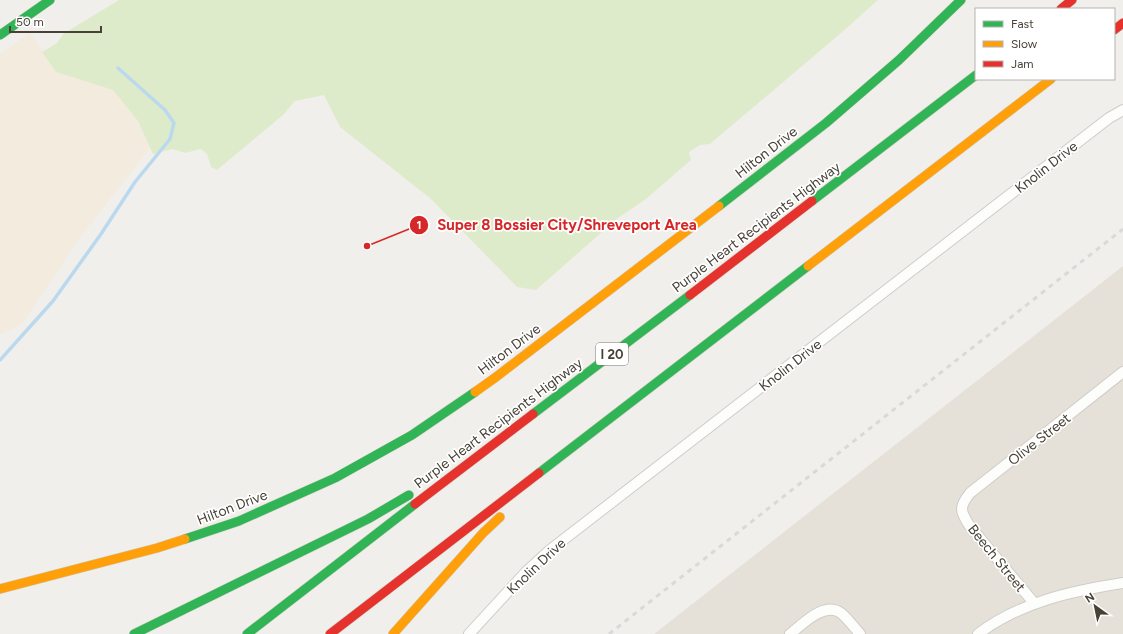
<svg xmlns="http://www.w3.org/2000/svg" width="1123" height="634" font-family="Figtree,sans-serif">
	<style>
		.residential { fill: #e5e1d8 }
		.commercial { fill: #f3ebde }
		.green { fill: #deebcb }
		.lines { fill: none; stroke-linecap: round; stroke-linejoin: round }
		.stream { stroke: #bbd9ee; stroke-width: 3.5 }
		.street-casing { stroke: #cfcdc8; stroke-width: 12 }
		.fast-casing { stroke: #d0ccc2; stroke-width: 10 }
		.slow-casing { stroke: #d0ccc2; stroke-width: 10 }
		.jam-casing { stroke: #d0ccc2; stroke-width: 10 }
		.street { stroke: #fdfdfc; stroke-width: 10 }
		.fast { stroke: #30b455; stroke-width: 9 }
		.slow { stroke: #ff9f0a; stroke-width: 9 }
		.jam { stroke: #e5322d; stroke-width: 9 }
		.rail { stroke: #d9d9d8; stroke-width: 3; stroke-dasharray: 5 5; stroke-linecap: butt }
		.labels { text-anchor: middle; stroke-width: 3.5; stroke-linejoin: round; paint-order: stroke }
		.shield { fill: #fff; stroke: #7e7a72; stroke-width: 1 }
		.shield-label { font-size: 13px; font-weight: bold; fill: #474136 }
		.street-label { font-size: 14px; fill: #474136; stroke: #fff }
		.leader { fill: none; stroke: #d62828; stroke-width: 1.5 }
		.callout-dot { fill: #d62828; stroke: #fff; stroke-width: 1.5 }
		.mark-label { font-size: 12px; text-anchor: middle; font-weight: bold; fill: #fff }
		.callout-label { font-size: 15px; text-anchor: middle; font-weight: bold; fill: #d62828; stroke: #fff; stroke-width: 3.5; stroke-linejoin: round; paint-order: stroke }
	</style>
	<rect width="100%" height="100%" fill="#f1efeb"/>
	<!-- residential -->
	<path class="residential" d="M1123 266V634H654Z"/>
	<!-- commercial -->
	<path class="commercial" d="M30 33 56 72 113 90 138 121 150 148 81 236 28 315 23 322 10 331 0 334V54Z"/>
	<!-- green -->
	<path class="green" d="M119 0H878L841 33 710 144 700 145 689 152 691 160 646 199 618 218 536 290 517 287 431 199 340 127 324 95 295 101 283 115 217 170 211 167 207 154 201 149 185 153 173 149 153 154 138 121 113 90 56 72 42 52 57 43 63 34Z"/>
	<g class="lines">
		<!-- stream -->
		<path class="stream" d="M0 360 53 301 101 234 135 182 170 139 174 123 165 110 118 68"/>
		<!-- street casing -->
		<g class="street-casing">
			<g id="street">
				<path d="M1034 603 969 525C960 511 959 507 970 493L1123 372"/>
				<path d="M469 634 526 572 550 550 1109 118 1123 110"/>
				<path d="M790 634C803 624 824 601 841 613 848 619 854 627 860 634"/>
				<path d="M978 634C1020 602 1072 591 1123 583"/>
			</g>
		</g>
		<!-- fast casing -->
		<g class="fast-casing">
			<g id="fast">
				<path d="M0 35 50 0"/>
				<path d="M812 201 976 75"/>
				<path d="M719 206 826 123 899 60 961 0"/>
				<path d="M533 414 690 295"/>
				<path d="M539 473 808 266"/>
				<path d="M185 539 239 521 335 478 412 435 475 392"/>
				<path d="M134 634 368 519 409 495"/>
				<path d="M247 634 415 504"/>
			</g>
		</g>
		<!-- slow casing -->
		<g class="slow-casing">
			<g id="slow">
				<path d="M808 266 1051 79"/>
				<path d="M475 392 496 377 719 206"/>
				<path d="M0 589 157 548 185 539"/>
				<path d="M393 634 483 533 500 517"/>
			</g>
		</g>
		<!-- jam casing -->
		<g class="jam-casing">
			<g id="jam">
				<path d="M1061 9 1072 0"/>
				<path d="M1114 30 1123 23"/>
				<path d="M690 295 812 201"/>
				<path d="M415 504 533 414"/>
				<path d="M330 634 539 473"/>
			</g>
		</g>
		<!-- street -->
		<use href="#street" class="street"/>
		<!-- fast -->
		<use href="#fast" class="fast"/>
		<!-- slow -->
		<use href="#slow" class="slow"/>
		<!-- jam -->
		<use href="#jam" class="jam"/>
		<!-- rail -->
		<path class="rail" d="M609 634 1123 229"/>
	</g>
	<g class="labels">
		<!-- shield labels -->
		<rect class="shield" x="596" y="343" width="32" height="22" rx="3"/>
		<g class="shield-label">
			<text x="612" y="359">I 20</text>
		</g>
		<!-- street labels -->
		<g class="street-label">
			<text transform="translate(766 152) rotate(-38)" y="5">Hilton Drive</text>
			<text transform="translate(1046 167) rotate(-38)" y="5">Knolin Drive</text>
			<text transform="translate(756 227) rotate(-37)" y="5">Purple Heart Recipients Highway</text>
			<text transform="translate(509 349) rotate(-37)" y="5">Hilton Drive</text>
			<text transform="translate(790 365) rotate(-38)" y="5">Knolin Drive</text>
			<text transform="translate(498 423) rotate(-37)" y="5">Purple Heart Recipients Highway</text>
			<text transform="translate(1039 439) rotate(-38)" y="5">Olive Street</text>
			<text transform="translate(232 507) rotate(-21)" y="5">Hilton Drive</text>
			<text transform="translate(997 558) rotate(51)" y="5">Beech Street</text>
			<text transform="translate(536 566) rotate(-43)" y="5">Knolin Drive</text>
		</g>
	</g>
	<!-- callouts -->
	<path class="leader" d="M367 246L419 225"/>
	<g class="callout-dot">
		<circle cx="367" cy="246" r="4"/>
		<circle cx="419" cy="225" r="10"/>
	</g>
	<g class="mark-label">
		<text x="419" y="229">1</text>
	</g>
	<g class="callout-label">
		<text x="567" y="230">Super 8 Bossier City/Shreveport Area</text>
	</g>
	<!-- legend -->
	<rect x="975" y="8" width="140" height="72" fill="#ffffff" stroke="#b5b3af"/>
	<rect x="983" y="21" width="20" height="6" fill="#30b455" stroke="#b5b3af"/>
	<text x="1011" y="28" font-size="12" fill="#474136">Fast</text>
	<rect x="983" y="41" width="20" height="6" fill="#ff9f0a" stroke="#b5b3af"/>
	<text x="1011" y="48" font-size="12" fill="#474136">Slow</text>
	<rect x="983" y="61" width="20" height="6" fill="#e5322d" stroke="#b5b3af"/>
	<text x="1011" y="68" font-size="12" fill="#474136">Jam</text>
	<!-- north arrow -->
	<g transform="translate(1095 606) rotate(327)" stroke="#ffffff" stroke-width="3" paint-order="stroke">
	<path d="M0-3L7 15L0 10L-7 15Z" fill="#474136"/>
	<text y="-6" font-size="11" font-weight="bold" text-anchor="middle" fill="#474136">N</text>
	</g>
	<!-- scale -->
	<path d="M10 26v6h91v-6" fill="none" stroke="#474136" stroke-width="2"/>
	<text x="16" y="26" font-size="12" fill="#474136" stroke="#ffffff" stroke-width="3" paint-order="stroke">50 m</text>
</svg>
